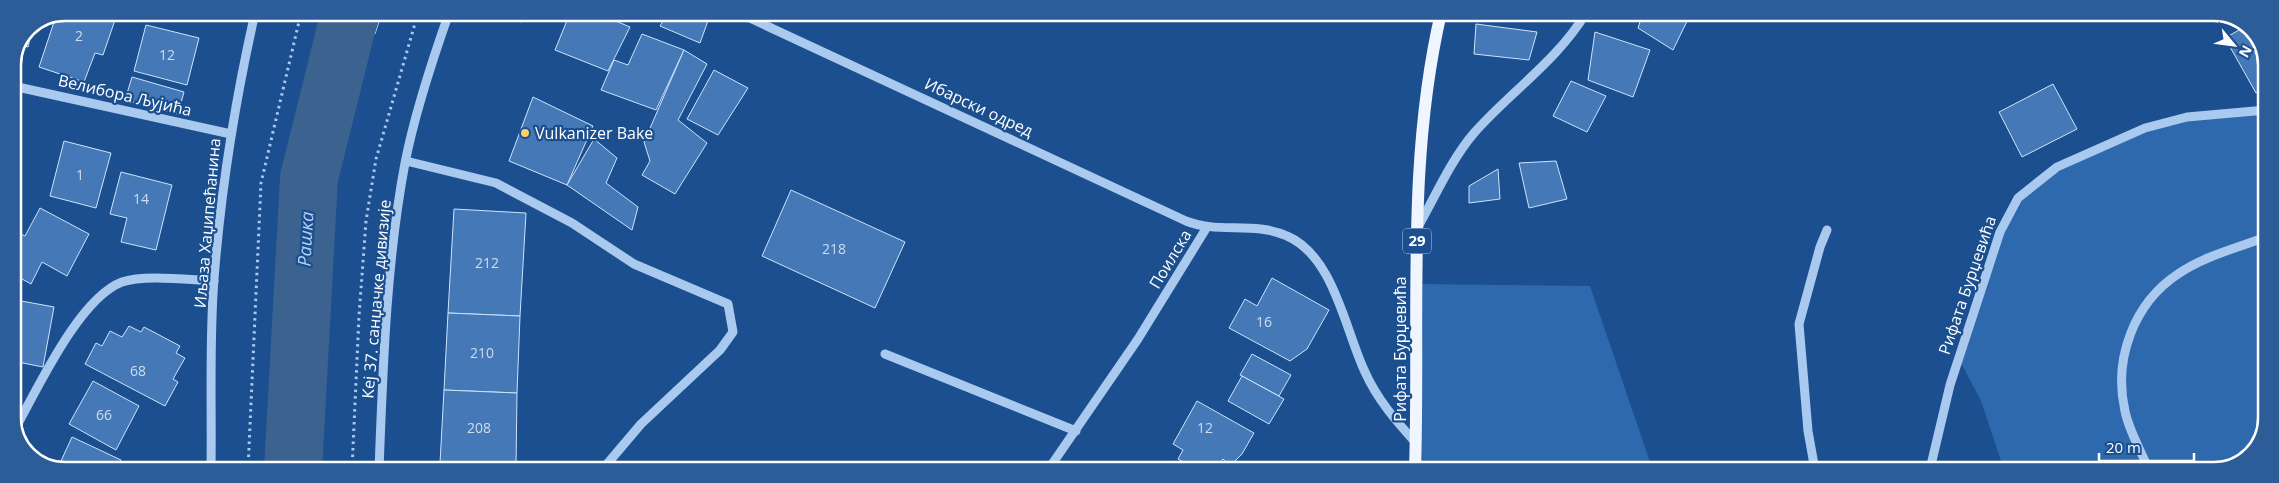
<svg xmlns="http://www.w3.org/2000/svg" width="2279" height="483" font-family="'Open Sans',sans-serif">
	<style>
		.green { fill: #2e69ad }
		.water { fill: #3c6290; stroke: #9cc4f0 }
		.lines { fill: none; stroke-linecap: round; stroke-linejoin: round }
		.river { stroke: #3c6290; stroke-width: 58 }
		.building { fill: #4478b7; stroke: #cfe3fa }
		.path { stroke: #a9c9ee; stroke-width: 3; stroke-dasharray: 2.5 4; stroke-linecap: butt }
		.minor { stroke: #a9c9ee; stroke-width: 9 }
		.major { stroke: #f0f6ff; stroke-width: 12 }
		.poi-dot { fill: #ffd166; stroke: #1b4f8f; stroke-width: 2 }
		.labels { text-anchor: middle; stroke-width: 4.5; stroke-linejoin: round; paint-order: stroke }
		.number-label { font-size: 14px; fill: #d0dded }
		.shield { fill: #1b4f8f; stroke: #bbcadd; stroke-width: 1 }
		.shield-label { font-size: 15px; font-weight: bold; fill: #fff }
		.street-label { font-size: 16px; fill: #fff; stroke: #1b4f8f }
		.poi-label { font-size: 16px; fill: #fff; stroke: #1b4f8f; text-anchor: start }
		.water-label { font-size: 18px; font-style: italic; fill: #b5d3f5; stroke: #1b4f8f }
		.rim { fill: none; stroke: #fff; stroke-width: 2.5 }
	</style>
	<rect width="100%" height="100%" fill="#1b4f8f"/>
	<!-- green -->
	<g class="green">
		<path d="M2266 110V428L2248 458 2214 470H2004L1981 401 1959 359 1986 275 2018 198 2087 153 2187 117Z"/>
		<path d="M1416 284 1590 286 1651 465 1655 470H1415Z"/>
	</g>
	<!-- water -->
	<path class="water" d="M339 13H382L375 34Z"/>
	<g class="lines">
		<!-- river -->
		<path class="river" d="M293 470 309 178 350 13"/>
	</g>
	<!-- building -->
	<g class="building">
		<path d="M65 12 92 13 115 20 103 55 95 53 84 82 39 67 56 16Z"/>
		<path d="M184 13H212L209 21Z"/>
		<path d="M496 13H525L521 22Z"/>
		<path d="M570 13H597L630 27 608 71 555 50Z"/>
		<path d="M668 13H697L709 18 700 43 660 26Z"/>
		<path d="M1643 13H1691L1673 50 1638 28Z"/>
		<path d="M1476 24 1537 32 1529 60 1474 54Z"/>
		<path d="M146 25 199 38 187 85 134 71Z"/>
		<path d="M33 26 28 47 21 45 28 28Z"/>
		<path d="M2246 26 2253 30 2266 59V87L2256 93 2225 38Z"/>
		<path d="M1595 32 1650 50 1633 97 1588 80Z"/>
		<path d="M642 34 684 50 656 110 601 90 614 60 628 65Z"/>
		<path d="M684 50 707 64 678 120 707 143 675 194 642 175 650 161 644 142Z"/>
		<path d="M714 70 748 88 718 135 687 119Z"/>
		<path d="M132 77 184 92 178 114 125 100Z"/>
		<path d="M1571 81 1606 96 1587 132 1553 116Z"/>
		<path d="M2053 84 2077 129 2022 157 1999 112Z"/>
		<path d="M533 97 593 126 567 185 509 161Z"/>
		<path d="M594 139 617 158 606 183 638 207 632 230 567 185Z"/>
		<path d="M64 141 111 153 96 208 50 196Z"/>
		<path d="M1556 161 1567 199 1529 208 1519 163Z"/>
		<path d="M1498 169 1500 199 1469 203V186Z"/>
		<path d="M121 172 172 185 156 250 121 242 127 218 110 214Z"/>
		<path d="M13 186 19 188 13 209Z"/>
		<path d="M791 190 905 242 875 308 762 256Z"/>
		<path d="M40 208 89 234 67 276 42 262 31 284 13 274V236L15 231 25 236Z"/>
		<path d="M454 209 526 213 520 316 448 313Z"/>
		<path d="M1272 278 1329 310 1307 349 1290 361 1229 328 1245 299 1257 306Z"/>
		<path d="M16 300 54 307 43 367 13 361V317Z"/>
		<path d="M448 313 520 316 517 393 444 390Z"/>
		<path d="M129 326 141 332 144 327 180 346 176 353 185 358 173 379 178 382 165 406 85 364 96 343 102 346 110 331 122 337Z"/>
		<path d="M1252 354 1291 375 1279 396 1240 375Z"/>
		<path d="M1242 376 1284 399 1269 424 1228 401Z"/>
		<path d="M93 381 139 406 116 450 69 424Z"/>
		<path d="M444 390 517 393 516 466 440 463Z"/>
		<path d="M1197 401 1254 433 1242 454 1230 466 1223 459 1217 470H1197L1178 459 1183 450 1173 444Z"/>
		<path d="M72 437 121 460 116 470H72L73 467 61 461Z"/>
		<path d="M1174 461 1187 470H1169Z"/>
		<path d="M440 463 516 466 515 470H439Z"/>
		<path d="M130 464 177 467V470H129Z"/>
	</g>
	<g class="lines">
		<!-- path -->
		<g class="path">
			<path d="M248 470 261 183 301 13"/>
			<path d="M352 470 359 316 366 221 376 159 418 13"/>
		</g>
		<!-- minor -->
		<g class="minor">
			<path d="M739 13 1186 221C1218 234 1254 221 1287 236 1334 256 1345 330 1365 372 1377 399 1396 421 1416 443"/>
			<path d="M13 86 231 134"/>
			<path d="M406 161 496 183 572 223 634 264 728 304 733 332 720 350 641 424 602 470"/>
			<path d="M1419 225C1436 195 1451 160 1474 133 1510 92 1557 61 1586 13"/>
			<path d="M885 354 1076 431"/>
			<path d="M15 429C37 390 79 298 122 282 144 274 190 280 214 281"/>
			<path d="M211 470C212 407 209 342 214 279 221 189 235 101 255 13"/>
			<path d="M379 470C383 367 386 264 405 163 415 112 432 61 449 13"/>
			<path d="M1048 470 1138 339 1207 227"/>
			<path d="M1815 470 1808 431 1799 324 1820 247 1827 230"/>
			<path d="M1928 470 1931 465 1950 385 1986 275 2000 232 2018 198 2057 167 2145 128 2187 117 2266 110"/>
			<path d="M2149 470C2141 451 2129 431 2125 411 2113 359 2134 303 2178 274 2204 256 2237 248 2266 237"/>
		</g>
		<!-- major -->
		<path class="major" d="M1415 470C1420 318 1406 163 1441 13"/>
	</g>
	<!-- markers -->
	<circle class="poi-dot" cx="525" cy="133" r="5"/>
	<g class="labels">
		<!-- number labels -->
		<g class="number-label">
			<text x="79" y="41">2</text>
			<text x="167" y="60">12</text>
			<text x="80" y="180">1</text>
			<text x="141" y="204">14</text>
			<text x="834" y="254">218</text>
			<text x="487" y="268">212</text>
			<text x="1264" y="327">16</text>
			<text x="482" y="358">210</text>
			<text x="138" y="376">68</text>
			<text x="104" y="420">66</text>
			<text x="479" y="433">208</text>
			<text x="1205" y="433">12</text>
		</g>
		<!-- shield labels -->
		<rect class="shield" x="1403" y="228.5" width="28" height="25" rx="4"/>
		<g class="shield-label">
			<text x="1417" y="246">29</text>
		</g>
		<!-- street labels -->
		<g class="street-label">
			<text transform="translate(125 95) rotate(13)" y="6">Велибора Љујића</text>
			<text transform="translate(979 107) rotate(25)" y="6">Ибарски одред</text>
			<text transform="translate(207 223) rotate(-85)" y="6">Иљаза Хаџипећанина</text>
			<text transform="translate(1170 259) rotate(-59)" y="6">Поилска</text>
			<text transform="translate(1967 285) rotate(-71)" y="6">Рифата Бурџевића</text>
			<text transform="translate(376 299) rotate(-85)" y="6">Кеј 37. санџачке дивизије</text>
			<text transform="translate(1400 349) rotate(-90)" y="6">Рифата Бурџевића</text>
		</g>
		<!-- poi labels -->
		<g class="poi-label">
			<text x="535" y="139">Vulkanizer Bake</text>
		</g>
		<!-- water labels -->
		<g class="water-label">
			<text transform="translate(306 239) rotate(-87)" y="6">Рашка</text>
		</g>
	</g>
	<!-- crop -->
	<path d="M0 0H2279V483H0ZM65 21H2214A44 44 0 0 1 2258 65V418A44 44 0 0 1 2214 462H65A44 44 0 0 1 21 418V65A44 44 0 0 1 65 21Z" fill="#2d5d98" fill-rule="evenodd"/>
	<path class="rim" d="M65 21H2214A44 44 0 0 1 2258 65V418A44 44 0 0 1 2214 462H65A44 44 0 0 1 21 418V65A44 44 0 0 1 65 21Z"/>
	<!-- north arrow -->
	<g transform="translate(2234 45) rotate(119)" stroke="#1b4f8f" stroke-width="4" paint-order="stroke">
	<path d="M0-4L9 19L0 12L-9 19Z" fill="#ffffff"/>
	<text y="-8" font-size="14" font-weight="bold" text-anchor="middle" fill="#ffffff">N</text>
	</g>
	<!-- scale -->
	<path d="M2099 453v8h95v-8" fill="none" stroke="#ffffff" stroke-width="2.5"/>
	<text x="2106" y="453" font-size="15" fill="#ffffff" stroke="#1b4f8f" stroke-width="4" paint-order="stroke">20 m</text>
</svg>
